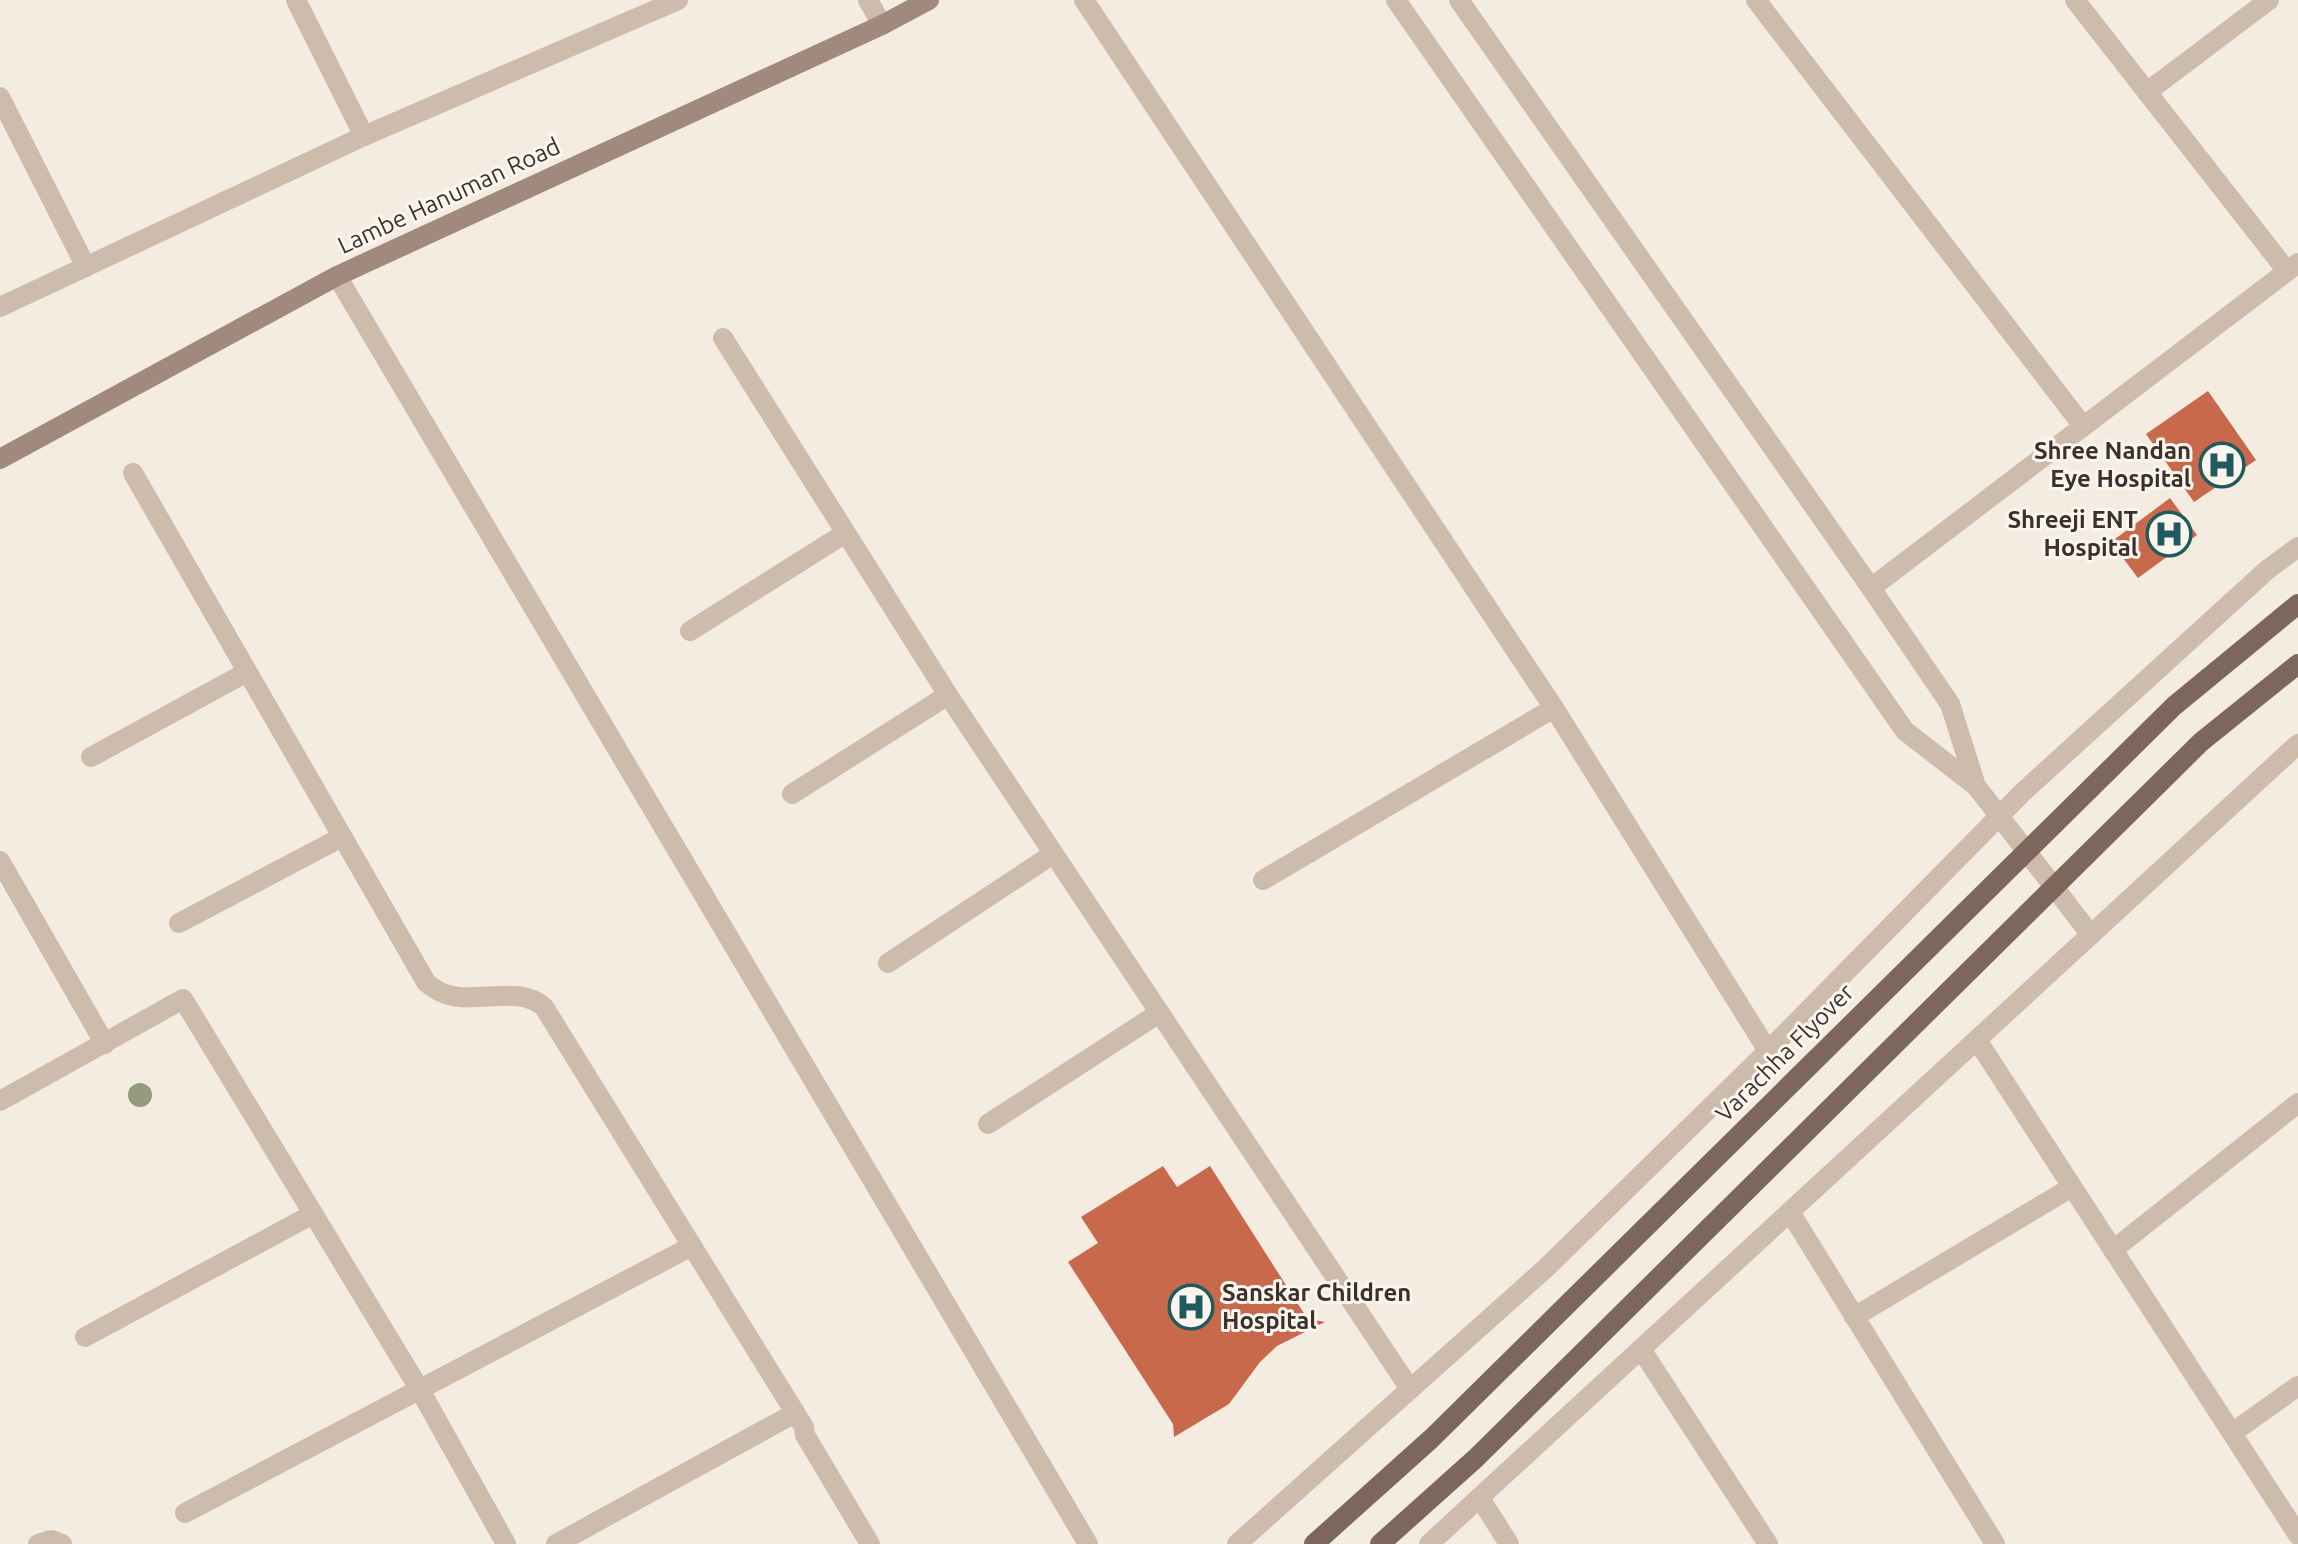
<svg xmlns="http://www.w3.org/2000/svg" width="2298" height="1544" font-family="Ubuntu,sans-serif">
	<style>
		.building { fill: #c8694b }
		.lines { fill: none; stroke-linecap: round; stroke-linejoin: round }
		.minor { stroke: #cdbbac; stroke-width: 20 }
		.tertiary { stroke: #cdbbac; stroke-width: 20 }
		.secondary { stroke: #a18a7d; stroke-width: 20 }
		.primary-bridge { stroke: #7d675c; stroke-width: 20 }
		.tree { fill: #969b7f }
		.labels { text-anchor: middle; stroke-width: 6; stroke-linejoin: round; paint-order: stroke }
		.street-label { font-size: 24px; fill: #3b302b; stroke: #fbf5ee }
		.poi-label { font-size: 24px; font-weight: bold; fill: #3b302b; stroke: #fbf5ee; text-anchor: end }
	</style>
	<rect width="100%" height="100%" fill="#f4ebe1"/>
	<!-- building -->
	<g class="building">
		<path d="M2208 391 2256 460 2194 502 2146 434Z"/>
		<path d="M2170 498 2197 535 2138 578 2111 542Z"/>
		<path d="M1163 1166 1177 1187 1210 1166 1305 1315 1309 1319 1325 1322 1277 1346 1260 1362 1229 1404 1174 1437 1173 1424 1068 1262 1098 1243 1081 1217Z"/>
	</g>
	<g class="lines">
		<!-- minor -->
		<g class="minor">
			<path d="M296 0 364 136"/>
			<path d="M868 0 882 25"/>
			<path d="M1084 0 1554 708 1768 1051"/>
			<path d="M1756 0 2083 426"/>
			<path d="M2075 0 2287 271"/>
			<path d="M2147 92 2269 0"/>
			<path d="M0 97 86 267"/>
			<path d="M337 276 1088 1544"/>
			<path d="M0 307 364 136 678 0"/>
			<path d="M723 338 948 695 1410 1389"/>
			<path d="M133 473 426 982C460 1016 512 979 544 1007L804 1427 805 1435 870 1544"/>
			<path d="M1871 588 2298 263"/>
			<path d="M690 631 844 534"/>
			<path d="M91 757 247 672"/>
			<path d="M792 794 948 695"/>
			<path d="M0 861 105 1044"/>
			<path d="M1263 880 1554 708"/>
			<path d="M179 923 342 837"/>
			<path d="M888 963 1053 854"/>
			<path d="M1977 1040 2298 1535"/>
			<path d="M0 1101 183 999 420 1390 506 1544"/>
			<path d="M988 1124 1159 1013"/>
			<path d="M1790 1212 1995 1544"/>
			<path d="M2113 1250 2298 1103"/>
			<path d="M1854 1317 2072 1187"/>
			<path d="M85 1337 313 1214"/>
			<path d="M1641 1349 1768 1544"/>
			<path d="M2232 1433 2298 1386"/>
			<path d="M1480 1498 1509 1544"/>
			<path d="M185 1513 692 1246"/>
			<path d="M38 1544 51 1540 62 1544"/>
			<path d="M556 1544 795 1413"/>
		</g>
		<!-- tertiary -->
		<g class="tertiary">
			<path d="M1396 0 1905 731 1976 786 2091 935"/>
			<path d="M1459 0 1871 588 1950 704 1976 786"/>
			<path d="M1237 1544 1546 1268 1768 1051 2023 792 2267 570 2298 547"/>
			<path d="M1429 1544 2298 744"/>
		</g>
		<!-- secondary -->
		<path class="secondary" d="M0 459 337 276 882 25 929 0"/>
		<!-- primary-bridge -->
		<g class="primary-bridge">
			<path d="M1314 1544 1432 1438 2174 706 2298 604"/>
			<path d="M1380 1544 1476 1458 2201 742 2298 664"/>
		</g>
	</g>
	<!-- trees -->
	<circle class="tree" cx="140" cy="1095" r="12"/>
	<!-- icons -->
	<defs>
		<g id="hospital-ring" transform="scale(2.3)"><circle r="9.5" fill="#fbf5ee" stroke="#1f5a5e" stroke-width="1.5"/><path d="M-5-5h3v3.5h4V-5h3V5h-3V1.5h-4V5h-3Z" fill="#1f5a5e"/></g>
	</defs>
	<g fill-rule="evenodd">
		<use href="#hospital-ring" x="2222" y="465"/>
		<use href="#hospital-ring" x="2169" y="534"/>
		<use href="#hospital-ring" x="1191" y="1307"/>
	</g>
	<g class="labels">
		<!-- street labels -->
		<g class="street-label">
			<text transform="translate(449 196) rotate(-25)" y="8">Lambe Hanuman Road</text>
			<text transform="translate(1785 1053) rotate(-45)" y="8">Varachha Flyover</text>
		</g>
		<!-- poi labels -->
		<g class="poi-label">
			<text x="2191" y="459">Shree Nandan<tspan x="2191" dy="28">Eye Hospital</tspan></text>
			<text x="2138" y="528">Shreeji ENT<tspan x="2138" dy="28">Hospital</tspan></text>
			<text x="1222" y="1301" text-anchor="start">Sanskar Children<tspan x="1222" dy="28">Hospital</tspan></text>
		</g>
	</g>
</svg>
